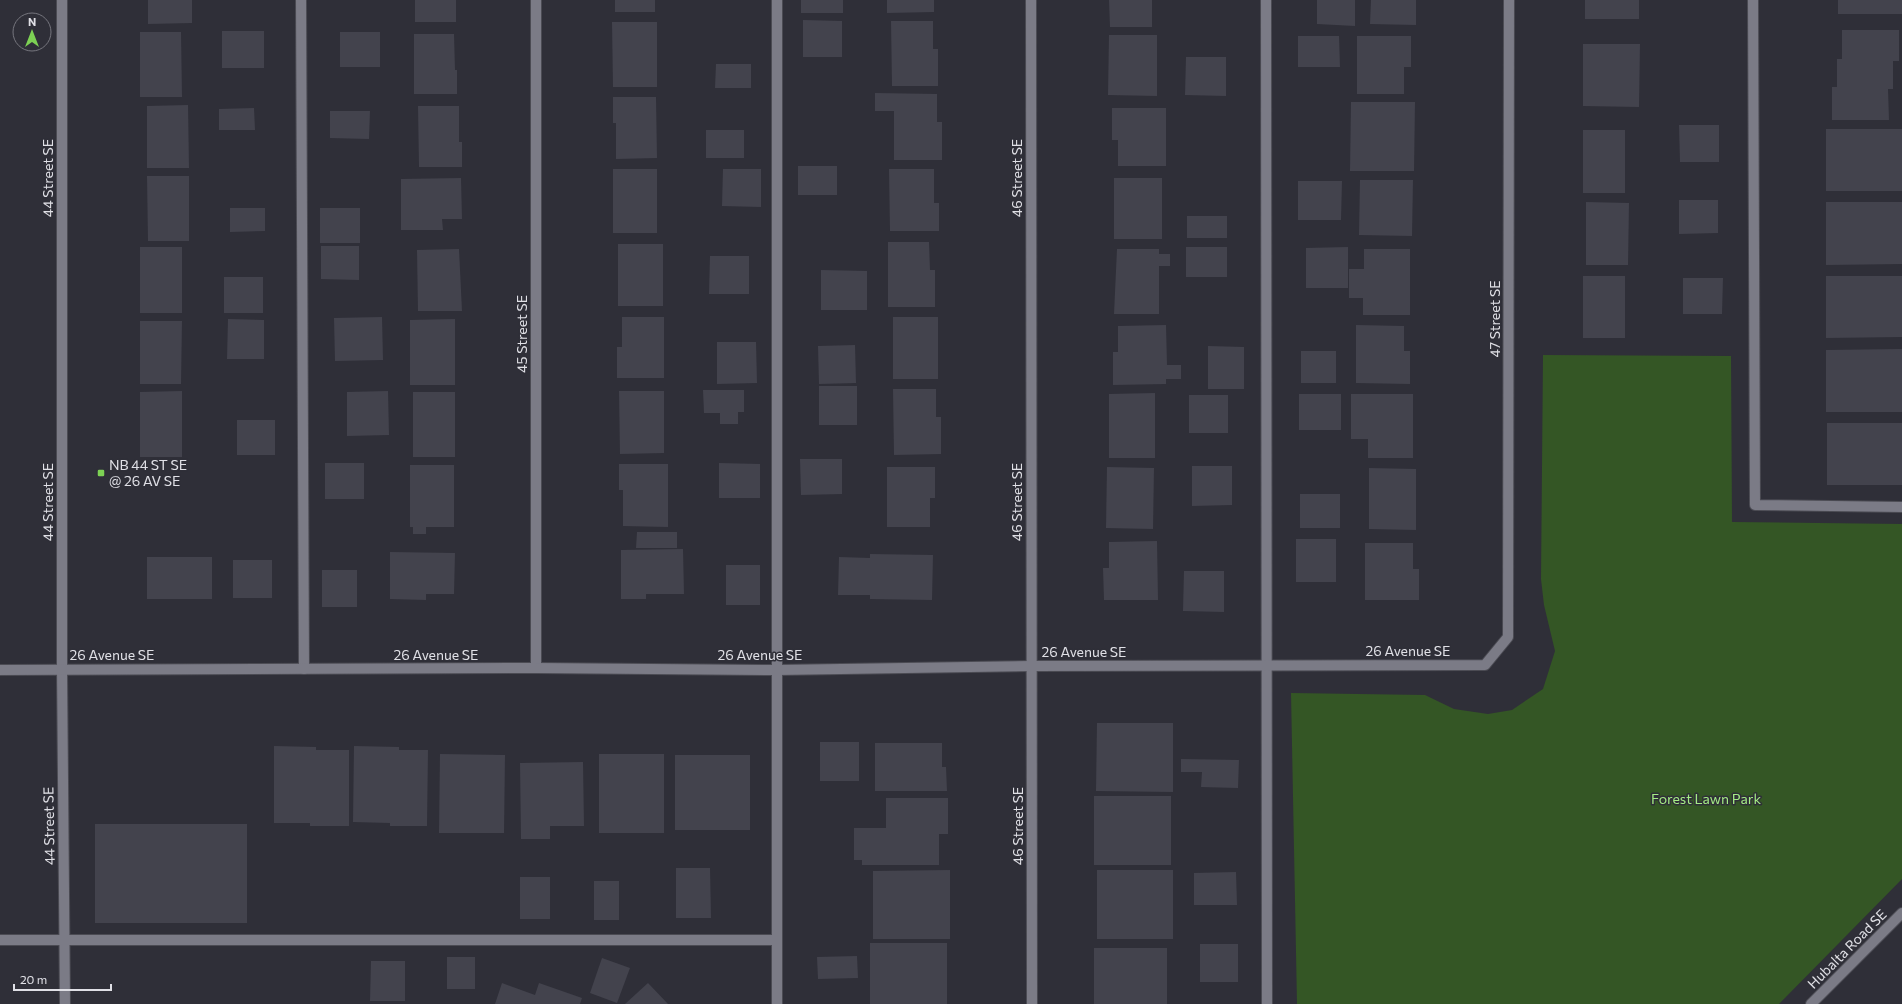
<svg xmlns="http://www.w3.org/2000/svg" width="1902" height="1004" font-family="Commissioner,sans-serif">
	<style>
		.green { fill: #345625 }
		.building { fill: #43434d }
		.lines { fill: none; stroke-linecap: round; stroke-linejoin: round }
		.minor-casing { stroke: #4b4b53; stroke-width: 12 }
		.minor { stroke: #7b7b86; stroke-width: 10 }
		.poi-dot { fill: #7dd154; stroke: #2f2f38; stroke-width: 1.5 }
		.labels { text-anchor: middle; stroke-width: 3; stroke-linejoin: round; paint-order: stroke }
		.street-label { font-size: 14px; fill: #e0e0e6; stroke: #2f2f38 }
		.poi-label { font-size: 14px; fill: #e0e0e6; stroke: #2f2f38; text-anchor: start }
		.park-label { font-size: 14px; fill: #a4ec84; stroke: #2f2f38 }
	</style>
	<rect width="100%" height="100%" fill="#2f2f38"/>
	<!-- green -->
	<path class="green" d="M1543 355 1731 356 1732 522 1902 524V879L1779 1004H1297L1291 693 1425 695 1454 709 1488 714 1512 710 1543 689 1555 651 1544 605 1541 579Z"/>
	<!-- building -->
	<g class="building">
		<path d="M148 0H192V23L148 24Z"/>
		<rect x="415" y="0" width="41" height="22"/>
		<rect x="615" y="0" width="40" height="12"/>
		<rect x="801" y="0" width="42" height="13"/>
		<path d="M887 0H934V12L887 13Z"/>
		<path d="M1109 0H1152V27H1110Z"/>
		<path d="M1317 0H1355V26L1317 24Z"/>
		<path d="M1371 0H1416V25L1370 24Z"/>
		<rect x="1585" y="0" width="54" height="19"/>
		<rect x="1838" y="0" width="64" height="14"/>
		<path d="M803 20 842 21V57H803Z"/>
		<path d="M891 21H933V49H938V86H892Z"/>
		<path d="M612 22H657V87H613Z"/>
		<path d="M1842 30H1899V61H1893V89H1888L1889 120H1832V87H1837V59H1842Z"/>
		<rect x="222" y="31" width="42" height="37"/>
		<path d="M140 32H181L182 97H140Z"/>
		<rect x="340" y="32" width="40" height="35"/>
		<path d="M414 34H454L455 70H457V94H414Z"/>
		<path d="M1109 35H1157V96L1108 95Z"/>
		<path d="M1298 36H1339L1340 67H1298Z"/>
		<path d="M1357 36H1411V67H1404V94H1357Z"/>
		<path d="M1583 44H1640L1639 107 1583 106Z"/>
		<path d="M1186 57H1226V96L1185 95Z"/>
		<path d="M716 64H751V88H715Z"/>
		<path d="M875 93 937 94V122H942V160H894V111H875Z"/>
		<path d="M613 97H656L657 158 616 159V123H613Z"/>
		<path d="M1351 102H1415L1414 171H1350Z"/>
		<path d="M188 105 189 168H147V106Z"/>
		<path d="M418 106H459V142H462V167H419Z"/>
		<path d="M254 108 255 130H219V109Z"/>
		<path d="M1112 108H1166V166H1118V140H1112Z"/>
		<path d="M330 111H370L369 139 330 138Z"/>
		<path d="M1679 125H1719V162H1680Z"/>
		<rect x="1826" y="129" width="76" height="62"/>
		<rect x="706" y="130" width="38" height="28"/>
		<rect x="1583" y="130" width="42" height="63"/>
		<rect x="798" y="166" width="39" height="29"/>
		<rect x="613" y="169" width="44" height="64"/>
		<path d="M723 169H761V207L722 206Z"/>
		<path d="M889 169H934V203H939V231H890Z"/>
		<path d="M147 176H189V241H148Z"/>
		<path d="M461 178 462 219H442L443 230H401V179Z"/>
		<rect x="1114" y="178" width="48" height="61"/>
		<path d="M1360 180H1413L1412 236 1359 235Z"/>
		<path d="M1298 181H1342L1341 220H1298Z"/>
		<path d="M1679 200H1718V233L1679 234Z"/>
		<path d="M1586 202 1629 203 1628 265H1586Z"/>
		<path d="M1826 202H1902V264L1826 265Z"/>
		<path d="M230 208H265V231L230 232Z"/>
		<rect x="320" y="208" width="40" height="35"/>
		<rect x="1187" y="216" width="40" height="22"/>
		<path d="M888 242H929L930 270H935V307H888Z"/>
		<rect x="618" y="244" width="45" height="62"/>
		<path d="M321 246H359V280L321 279Z"/>
		<rect x="140" y="247" width="42" height="66"/>
		<rect x="1186" y="247" width="41" height="30"/>
		<path d="M1348 247V288H1306V248Z"/>
		<path d="M459 249 462 311H418L417 250Z"/>
		<path d="M1117 249H1159V254H1170V266H1159V314H1114Z"/>
		<path d="M1364 249H1410V315H1363V298H1349V269H1364Z"/>
		<path d="M710 256H749V294H709Z"/>
		<path d="M821 270 867 271V310H821Z"/>
		<rect x="1583" y="276" width="42" height="62"/>
		<path d="M1826 276H1902V337L1826 338Z"/>
		<rect x="224" y="277" width="39" height="36"/>
		<path d="M1683 278H1723L1722 314H1683Z"/>
		<path d="M382 317 383 360 335 361 334 318Z"/>
		<path d="M622 317H664V378H617V347H622Z"/>
		<rect x="893" y="317" width="45" height="62"/>
		<path d="M228 319 264 320V359H227Z"/>
		<path d="M455 319V385H410V320Z"/>
		<path d="M140 321H182L181 384H140Z"/>
		<path d="M1166 325 1167 365H1181V379H1166V384L1113 385V352H1118V326Z"/>
		<path d="M1356 325 1404 326V351H1410V384L1356 383Z"/>
		<path d="M717 342H756L757 383 717 384Z"/>
		<path d="M855 345 856 383 819 384 818 346Z"/>
		<path d="M1208 346 1244 347V389H1208Z"/>
		<path d="M1902 349V412H1826V350Z"/>
		<rect x="1301" y="351" width="35" height="32"/>
		<rect x="819" y="386" width="38" height="39"/>
		<path d="M893 389H936V417H941V454L894 455Z"/>
		<path d="M703 390H744V412H738V424H720V413H704Z"/>
		<path d="M182 391V457H140V392Z"/>
		<path d="M388 391 389 435 347 436V392Z"/>
		<path d="M619 391H664V453L620 454Z"/>
		<rect x="413" y="392" width="42" height="65"/>
		<path d="M1155 393V458H1109V394Z"/>
		<rect x="1299" y="394" width="42" height="36"/>
		<path d="M1351 394H1413V458H1368V439H1351Z"/>
		<rect x="1189" y="395" width="39" height="38"/>
		<rect x="237" y="420" width="38" height="35"/>
		<rect x="1827" y="423" width="75" height="62"/>
		<path d="M800 459H842V494L801 495Z"/>
		<rect x="325" y="463" width="39" height="36"/>
		<path d="M719 463 760 464V498H719Z"/>
		<path d="M619 464H668V527L623 526V490H619Z"/>
		<path d="M410 465H454V527H426V534H413V527H410Z"/>
		<path d="M1192 466H1232V505L1192 506Z"/>
		<path d="M887 467H935V498H930V527H887Z"/>
		<path d="M1107 467 1154 468 1153 529 1106 528Z"/>
		<path d="M1369 468 1416 469V530L1369 529Z"/>
		<rect x="1300" y="494" width="40" height="34"/>
		<path d="M637 532H677V548H636Z"/>
		<rect x="1296" y="539" width="40" height="43"/>
		<path d="M1157 541 1158 600H1104L1103 568H1109V542Z"/>
		<path d="M1365 543H1413V569H1419V600H1365Z"/>
		<path d="M683 549 684 594H646V599H621V550Z"/>
		<path d="M390 552 455 553 454 594H426V600L390 599Z"/>
		<path d="M870 554 933 555 932 600 870 599V595H838L839 557 870 558Z"/>
		<rect x="147" y="557" width="65" height="42"/>
		<rect x="233" y="560" width="39" height="38"/>
		<rect x="726" y="565" width="34" height="40"/>
		<rect x="322" y="570" width="35" height="37"/>
		<path d="M1184 571H1224V612L1183 611Z"/>
		<path d="M1097 723H1173V792L1096 791Z"/>
		<rect x="820" y="742" width="39" height="39"/>
		<path d="M875 743H942V767H946L947 791H875Z"/>
		<path d="M274 746 316 747V750H349V826H310V823H274Z"/>
		<path d="M354 746 399 747V750H428L427 826H390V823L353 822Z"/>
		<path d="M440 754 505 755 504 833H439Z"/>
		<rect x="599" y="754" width="65" height="79"/>
		<rect x="675" y="755" width="75" height="75"/>
		<path d="M1181 759 1239 760 1238 788 1201 787 1202 772H1181Z"/>
		<path d="M583 762 584 826H550V839H521L520 763Z"/>
		<rect x="1094" y="796" width="77" height="69"/>
		<path d="M886 798H948V834H939V865H862V860H854V828H886Z"/>
		<rect x="95" y="824" width="152" height="99"/>
		<path d="M676 868H710L711 918H676Z"/>
		<path d="M950 870V939H873V871Z"/>
		<rect x="1097" y="870" width="76" height="69"/>
		<path d="M1236 872 1237 905H1194V873Z"/>
		<rect x="520" y="877" width="30" height="42"/>
		<rect x="594" y="881" width="25" height="39"/>
		<rect x="870" y="943" width="77" height="61"/>
		<rect x="1200" y="944" width="38" height="38"/>
		<rect x="1094" y="948" width="73" height="56"/>
		<path d="M857 956 858 978 818 979 817 957Z"/>
		<rect x="447" y="957" width="28" height="32"/>
		<path d="M602 958 630 968 617 1003 590 993Z"/>
		<path d="M371 961H405V1001H370Z"/>
		<path d="M502 983 535 995 539 983 582 998 580 1004H495Z"/>
		<path d="M648 983 668 1004H625Z"/>
	</g>
	<g class="lines">
		<!-- minor casing -->
		<g class="minor-casing">
			<g id="minor">
				<path d="M62 0V669L65 1004"/>
				<path d="M301 0 304 669"/>
				<path d="M536 0V668"/>
				<path d="M1031 0 1032 1004"/>
				<path d="M1266 0 1267 1004"/>
				<path d="M1753 0 1755 505 1902 507"/>
				<path d="M0 670 536 668 777 670 1031 666 1485 665 1508 637 1509 0"/>
				<path d="M0 940H777"/>
				<path d="M777 1004V0"/>
				<path d="M1811 1004 1902 913"/>
			</g>
		</g>
		<!-- minor -->
		<use href="#minor" class="minor"/>
	</g>
	<!-- markers -->
	<rect class="poi-dot" x="97" y="469" width="8" height="8" rx="2"/>
	<g class="labels">
		<!-- street labels -->
		<g class="street-label">
			<text transform="translate(48 178) rotate(-90)" y="5">44 Street SE</text>
			<text transform="translate(1017 178) rotate(-90)" y="5">46 Street SE</text>
			<text transform="translate(1495 319) rotate(-90)" y="5">47 Street SE</text>
			<text transform="translate(522 334) rotate(-90)" y="5">45 Street SE</text>
			<text transform="translate(48 502) rotate(-90)" y="5">44 Street SE</text>
			<text transform="translate(1017 502) rotate(-90)" y="5">46 Street SE</text>
			<text x="1408" y="656">26 Avenue SE</text>
			<text x="1084" y="657">26 Avenue SE</text>
			<text x="112" y="660">26 Avenue SE</text>
			<text x="436" y="660">26 Avenue SE</text>
			<text x="760" y="660">26 Avenue SE</text>
			<text transform="translate(49 826) rotate(-91)" y="5">44 Street SE</text>
			<text transform="translate(1018 826) rotate(-90)" y="5">46 Street SE</text>
			<text transform="translate(1847 949) rotate(-45)" y="5">Hubalta Road SE</text>
		</g>
		<!-- poi labels -->
		<g class="poi-label">
			<text x="109" y="470">NB 44 ST SE<tspan x="109" dy="16">@ 26 AV SE</tspan></text>
		</g>
		<!-- park labels -->
		<g class="park-label">
			<text x="1706" y="804">Forest Lawn Park</text>
		</g>
	</g>
	<!-- north arrow -->
	<g transform="translate(32 32)"><circle r="19" fill="#2f2f38" stroke="#76767e"/>
	<path d="M0-3L7 15L0 10L-7 15Z" fill="#7dd154"/>
	<text y="-6" font-size="11" font-weight="bold" text-anchor="middle" fill="#e0e0e6">N</text>
	</g>
	<!-- scale -->
	<path d="M14 984v6h97v-6" fill="none" stroke="#e0e0e6" stroke-width="2"/>
	<text x="20" y="984" font-size="12" fill="#e0e0e6" stroke="#2f2f38" stroke-width="3" paint-order="stroke">20 m</text>
</svg>
